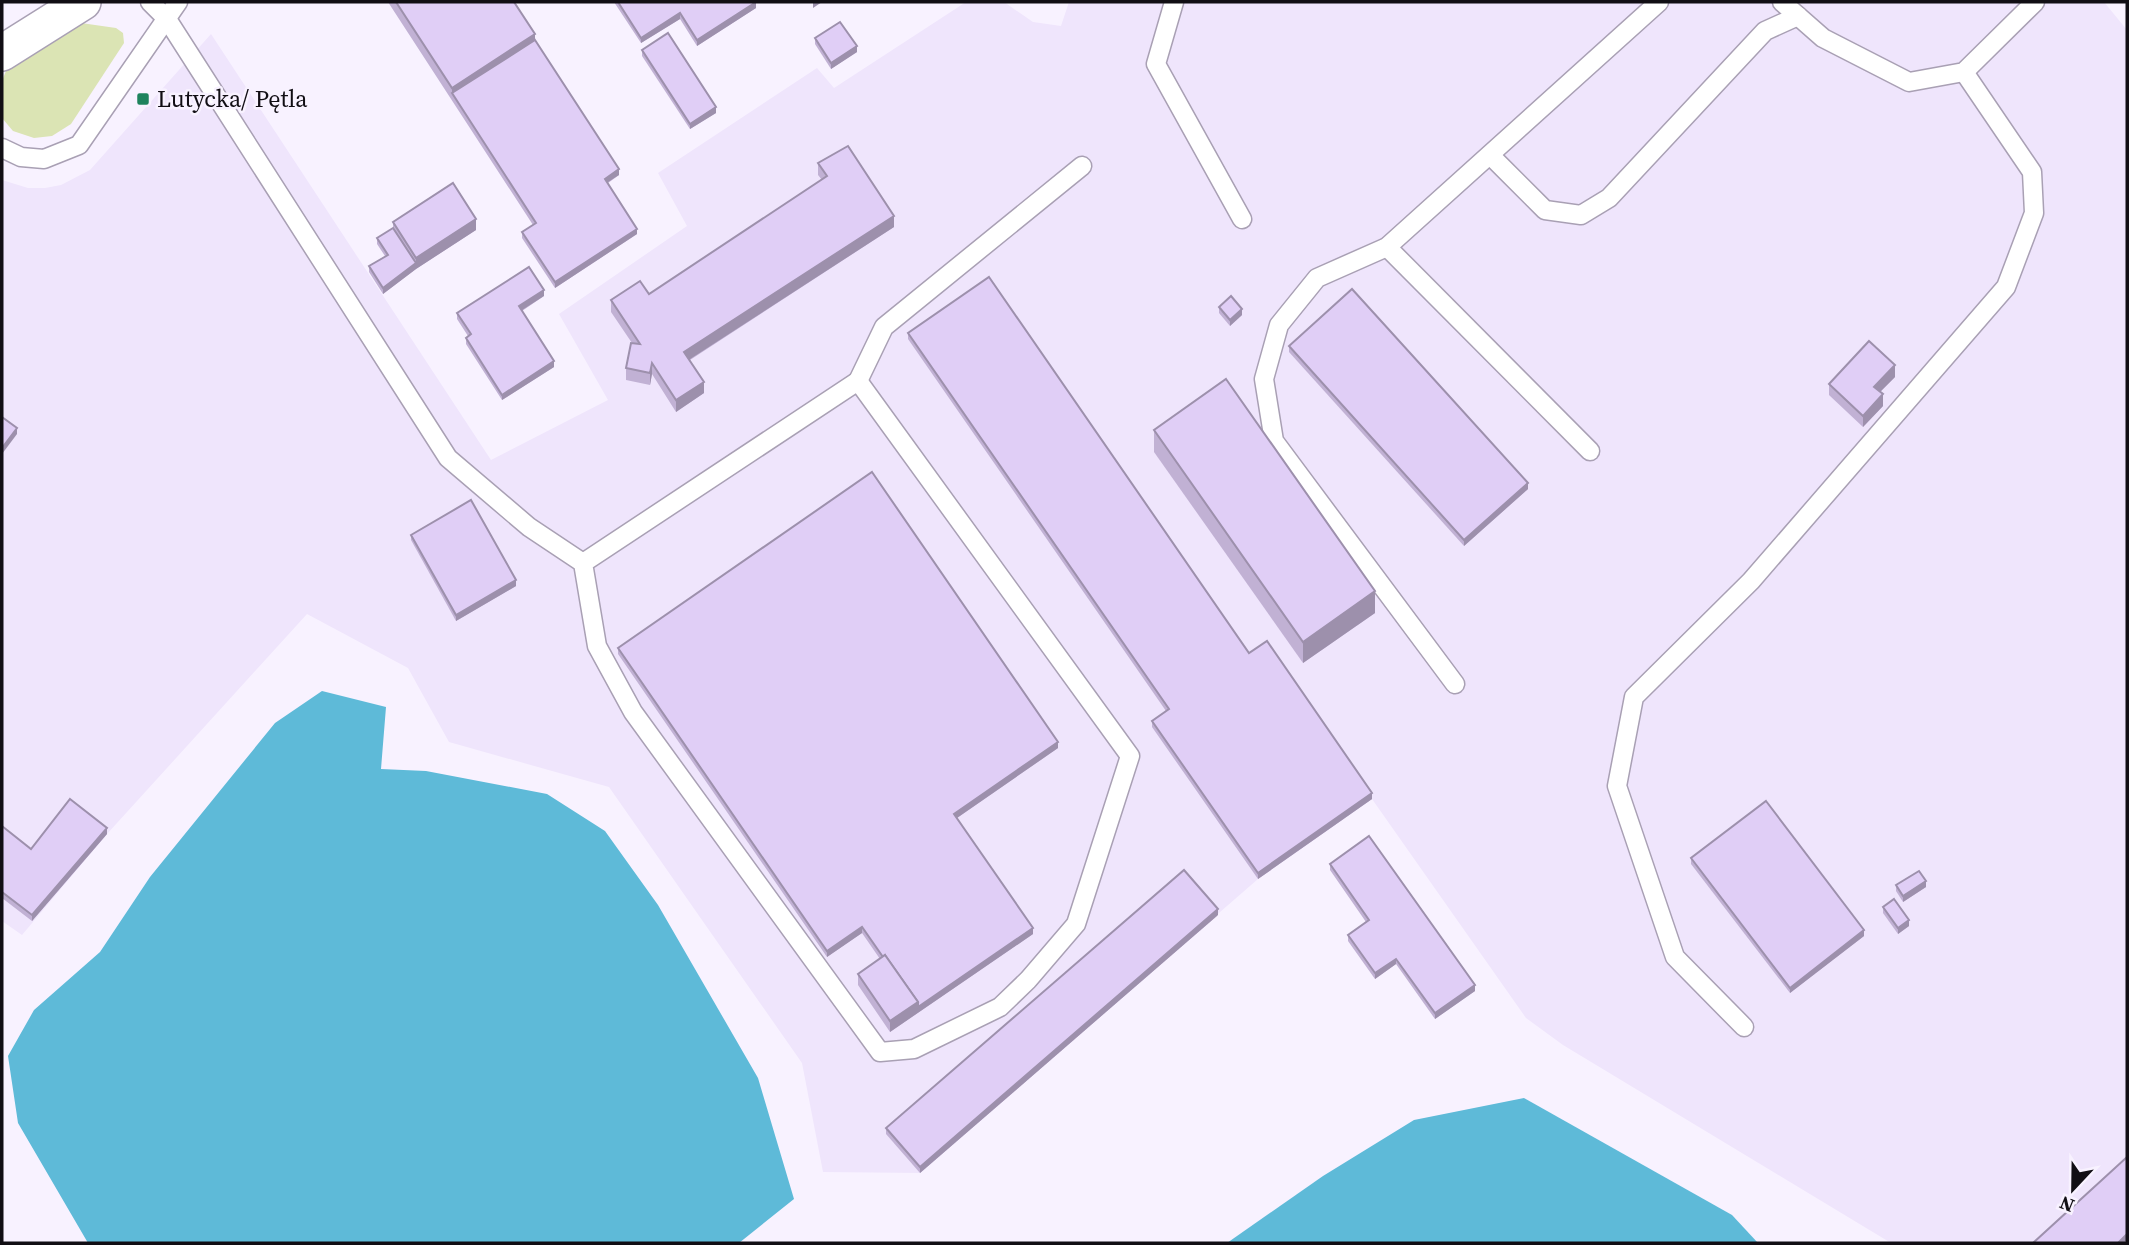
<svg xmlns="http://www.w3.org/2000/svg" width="2129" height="1245" font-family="'Source Serif 4',serif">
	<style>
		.built { fill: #efe5fc }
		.green { fill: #dbe4b4 }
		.water { fill: #5ebad8 }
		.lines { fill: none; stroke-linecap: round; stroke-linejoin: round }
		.service-casing { stroke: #a9a0b4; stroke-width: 21 }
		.minor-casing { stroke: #a9a0b4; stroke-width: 38 }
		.service { stroke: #fff; stroke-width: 18 }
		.minor { stroke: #fff; stroke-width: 35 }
		.wall { fill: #c1b1d4 }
		.shaded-wall { fill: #9d90ac }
		.building { fill: #e0cef6; stroke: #9d90ac; stroke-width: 2 }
		.poi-dot { fill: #1e835d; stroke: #f8f2ff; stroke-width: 2.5 }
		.labels { text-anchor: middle; stroke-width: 5; stroke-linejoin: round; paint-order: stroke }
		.poi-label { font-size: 24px; fill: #110e14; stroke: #f8f2ff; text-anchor: start }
	</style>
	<rect width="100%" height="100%" fill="#f8f2ff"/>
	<!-- built -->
	<path class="built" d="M966 2H1004L1033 22 1061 26 1069 2H2104L2127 30V1243H1891L1563 1045 1526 1018 1372 799 1258 879 920 1173 823 1172 802 1063 609 787 449 742 408 668 307 614 107 834 22 935 2 921V180L28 188H45L61 185 90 170 211 34 491 460 608 400 559 314 687 226 658 173 817 68 834 88Z"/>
	<!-- green -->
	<path class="green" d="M81 23 116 28 123 33 124 43 71 124 52 136 34 138 13 131 2 118V81L6 71 15 62Z"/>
	<!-- water -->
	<g class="water">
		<path d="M322 691 386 707 381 769 426 771 547 794 605 831 658 905 758 1078 794 1199 739 1243H88L18 1123 8 1056 34 1010 100 952 150 877 275 723Z"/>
		<path d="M1524 1098 1732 1215 1758 1243H1227L1323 1176 1414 1120Z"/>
	</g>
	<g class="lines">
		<!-- service casing -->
		<g class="service-casing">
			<g id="service">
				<path d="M150 2 167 19 448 458 529 527 583 563 858 381 1130 756 1076 924 1028 980 1000 1007 914 1049 880 1052 633 712 597 646 583 563"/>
				<path d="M1174 2 1156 64 1242 219"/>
				<path d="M1782 2 1823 38 1909 82 1964 72 2035 2"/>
				<path d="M2 148 21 157 44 159 79 145 178 2"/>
				<path d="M1490 155 1545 210 1581 215 1609 198 1765 31 1798 16"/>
				<path d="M1387 247 1590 451"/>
				<path d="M858 381 884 327 1082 166"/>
				<path d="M1455 684 1274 441 1264 379 1279 325 1317 278 1387 247 1659 2"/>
				<path d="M1744 1027 1675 957 1617 786 1634 697 1751 581 2006 287 2034 213 2032 172 1964 72"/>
			</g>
		</g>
		<!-- minor casing -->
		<g class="minor-casing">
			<path id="minor" d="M2 53 83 2"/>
		</g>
		<!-- service -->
		<use href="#service" class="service"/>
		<!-- minor -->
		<use href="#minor" class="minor"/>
	</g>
	<!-- wall -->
	<g class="wall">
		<path d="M388 2H514L535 40 619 175 608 183 637 234 555 288 522 238V232L533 225Z"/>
		<path d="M614 2H756V8L697 46 680 19 641 43Z"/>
		<path d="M815 38 857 52 831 69 815 44Z"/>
		<path d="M642 50 716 113 690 129 642 56Z"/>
		<path d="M818 163 894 227 690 360 704 393 676 412 652 374 650 385 626 380V368L632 343 611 312V300L649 294 822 180 818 175Z"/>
		<path d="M393 222 476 230 416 269 383 294 369 272V266L385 256 377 244V238L393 228Z"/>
		<path d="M544 296 522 311 554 367 502 400 466 344V338L468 336 457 319V313Z"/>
		<path d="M1219 307 1242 315 1230 326 1219 313Z"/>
		<path d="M908 333 1249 653 1372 799 1258 879 1152 727V721L1166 711 908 339Z"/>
		<path d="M1289 346 1528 489 1464 546 1289 352Z"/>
		<path d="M1895 377 1880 392 1883 406 1863 427 1829 395V384Z"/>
		<path d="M1154 430 1375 613 1303 663 1154 452Z"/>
		<path d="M411 535 516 586 456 621 411 540Z"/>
		<path d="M618 648 1058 748 957 818 1033 934 890 1032 858 985V974L880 959 862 933 827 957 618 654Z"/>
		<path d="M2 826 31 849 107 834 32 921 2 898Z"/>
		<path d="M1691 858 1864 936 1790 993 1691 864Z"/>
		<path d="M1330 864 1475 991 1435 1019 1396 964 1375 979 1348 941V935L1366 922 1330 870Z"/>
		<path d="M1896 885 1926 887 1903 902 1896 891Z"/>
		<path d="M1883 907 1909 926 1898 934 1883 913Z"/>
		<path d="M1218 915 920 1173 886 1134V1128Z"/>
	</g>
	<!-- shaded-wall -->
	<g class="shaded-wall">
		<path d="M756 2V8L697 46V40Z"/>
		<path d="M813 2H822L813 8Z"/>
		<path d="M680 13V19L641 43V38Z"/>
		<path d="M535 34V45L452 93V88Z"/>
		<path d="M857 46V52L831 69V63Z"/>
		<path d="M716 107V113L690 129V124Z"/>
		<path d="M619 169V175L605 184V179Z"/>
		<path d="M894 216V227L684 363V352Z"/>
		<path d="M476 219V230L416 269 383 294V288L416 263V258Z"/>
		<path d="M637 229V234L555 288V282Z"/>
		<path d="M544 290V296L519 312V306Z"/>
		<path d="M1242 309V315L1230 326V320Z"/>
		<path d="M554 361V367L502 400V395Z"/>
		<path d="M652 363V374L650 385V373Z"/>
		<path d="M1895 365V377L1874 398V387Z"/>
		<path d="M704 382V393L676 412V400Z"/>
		<path d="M1883 394V406L1863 427V416Z"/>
		<path d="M17 428V434L2 454V448Z"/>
		<path d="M1528 483V489L1464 546V540Z"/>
		<path d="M516 580V586L456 621V615Z"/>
		<path d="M1375 591V613L1303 663V642Z"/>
		<path d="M1058 742V748L954 820V814Z"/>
		<path d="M1372 793V799L1258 879V873Z"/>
		<path d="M107 828V834L32 921V915Z"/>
		<path d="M1926 881V887L1903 902V896Z"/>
		<path d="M1218 909V915L920 1173V1167Z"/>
		<path d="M1909 920V926L1898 934V928Z"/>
		<path d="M862 927V933L827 957V951Z"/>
		<path d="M1033 928V934L890 1032V1021L918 1002Z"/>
		<path d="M1864 930V936L1790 993V988Z"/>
		<path d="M1396 959V964L1375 979V973Z"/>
		<path d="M1475 985V991L1435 1019V1013Z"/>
		<path d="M2127 1234V1240L2124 1243H2118Z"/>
	</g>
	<!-- building -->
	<g class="building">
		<path d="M396 2H514L535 34 452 88Z"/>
		<path d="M618 2H756L697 40 680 13 641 38Z"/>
		<path d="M840 22 857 46 831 63 815 38Z"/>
		<path d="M668 33 716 107 690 124 642 50Z"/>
		<path d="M535 40 619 169 605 179 637 229 555 282 522 232 536 223 452 93Z"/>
		<path d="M848 146 894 216 684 352 704 382 676 400 652 363 650 373 626 368 631 343 640 344 611 300 640 281 649 294 827 176 818 163Z"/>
		<path d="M453 183 476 219 416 258 393 222Z"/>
		<path d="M393 228 416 263 383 288 369 266 388 255 377 238Z"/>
		<path d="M529 267 544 290 519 306 554 361 502 395 466 338 471 334 457 313Z"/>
		<path d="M989 277 1249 653 1267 641 1372 793 1258 873 1152 721 1169 709 908 333Z"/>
		<path d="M1352 289 1528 483 1464 540 1289 346Z"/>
		<path d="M1231 296 1242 309 1230 320 1219 307Z"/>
		<path d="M1869 341 1895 365 1874 387 1883 394 1863 416 1829 384Z"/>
		<path d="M1226 379 1375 591 1303 642 1154 430Z"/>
		<path d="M2 417 17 428 2 448Z"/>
		<path d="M872 472 1058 742 954 814 1033 928 918 1007V1002L885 955 883 957 862 927 827 951 618 648Z"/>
		<path d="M471 500 516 580 456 615 411 535Z"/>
		<path d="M70 799 107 828 32 915 2 892V826L31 849Z"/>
		<path d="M1766 801 1864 930 1790 988 1691 858Z"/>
		<path d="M1369 836 1475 985 1435 1013 1396 959 1375 973 1348 935 1369 920 1330 864Z"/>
		<path d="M1184 870 1218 909 920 1167 886 1128Z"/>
		<path d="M1919 871 1926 881 1903 896 1896 885Z"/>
		<path d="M1894 899 1909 920 1898 928 1883 907Z"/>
		<path d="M885 955 918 1002 890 1021 858 974Z"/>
		<path d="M2127 1157V1234L2118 1243H2033Z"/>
	</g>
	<!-- markers -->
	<rect class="poi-dot" x="136" y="92" width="14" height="14" rx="3.5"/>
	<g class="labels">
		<!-- poi labels -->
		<g class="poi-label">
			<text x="157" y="107">Lutycka/ Pętla</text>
		</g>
	</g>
	<!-- border -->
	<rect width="2129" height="1245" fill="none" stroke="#110e14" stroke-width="7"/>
	<!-- north arrow -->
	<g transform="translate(2073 1189) rotate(202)" stroke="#f8f2ff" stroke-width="5" paint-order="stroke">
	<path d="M0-5L12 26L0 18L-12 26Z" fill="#110e14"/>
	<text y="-10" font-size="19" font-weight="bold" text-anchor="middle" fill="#110e14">N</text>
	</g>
</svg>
